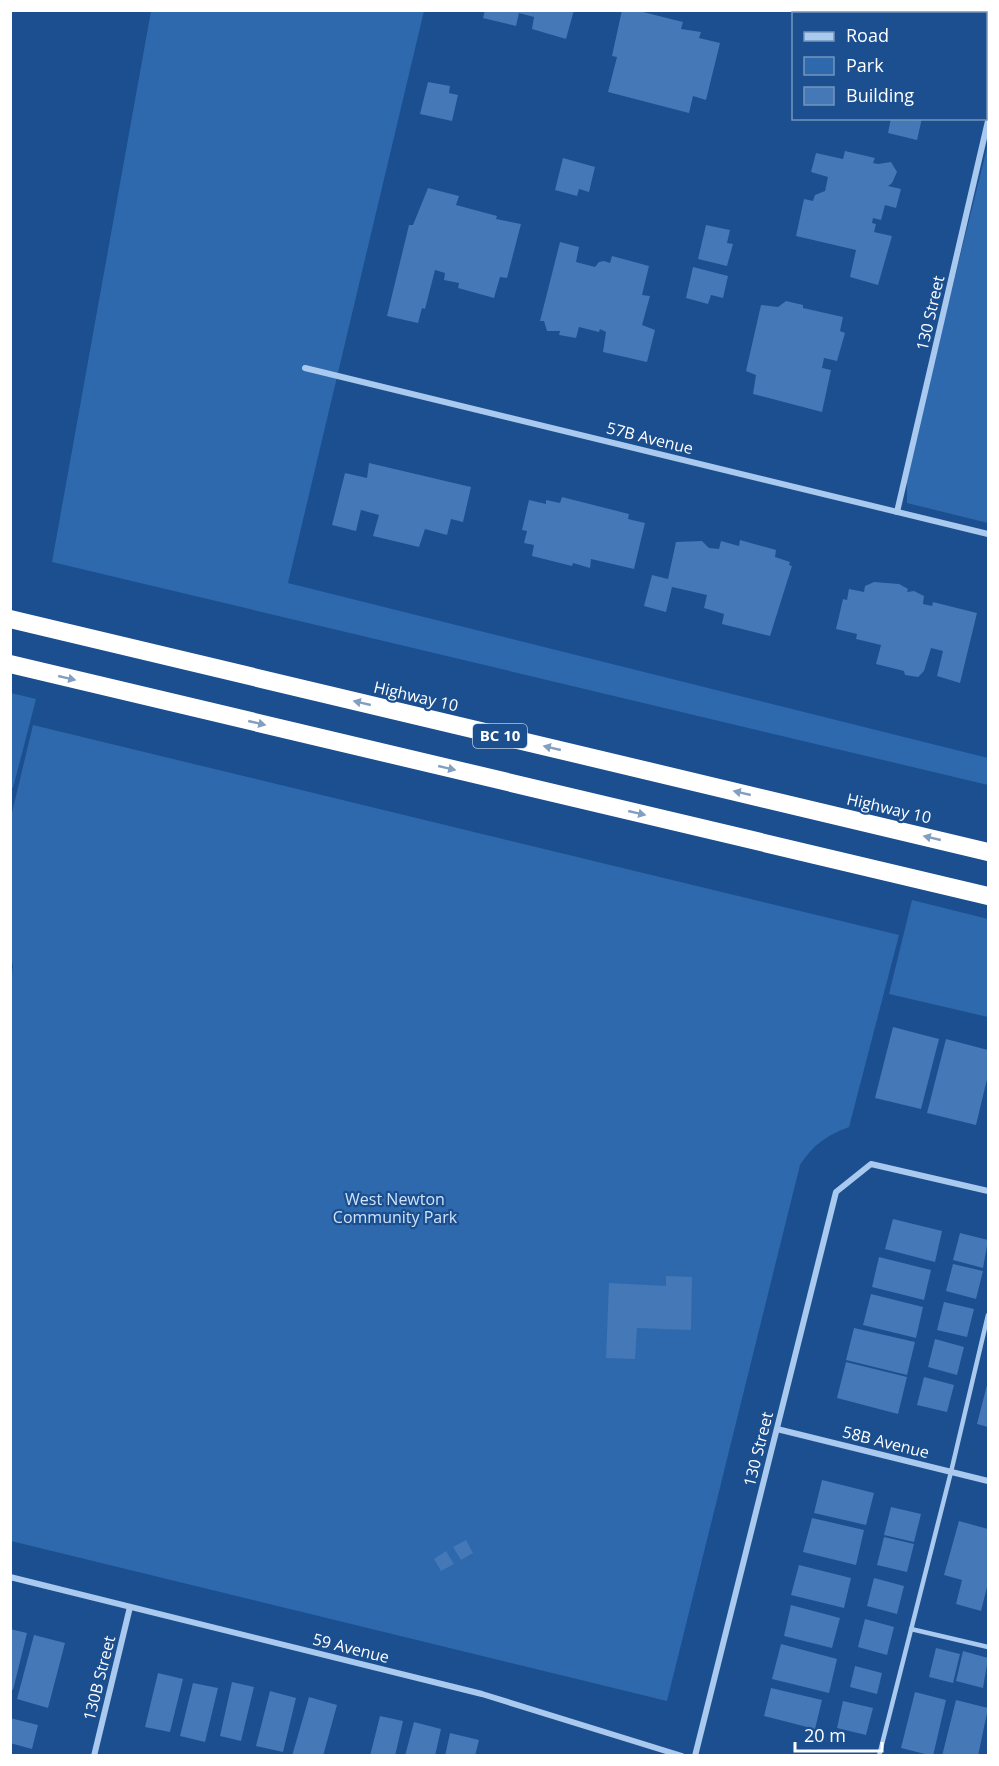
<svg xmlns="http://www.w3.org/2000/svg" width="999" height="1766" font-family="'Open Sans',sans-serif">
	<style>
		.green { fill: #2e69ad }
		.building { fill: #4478b7 }
		.lines { fill: none; stroke-linecap: round; stroke-linejoin: round }
		.lane { stroke: #a9c9ee; stroke-width: 4.5 }
		.street { stroke: #a9c9ee; stroke-width: 6 }
		.highway { stroke: #fff; stroke-width: 18 }
		.oneway { fill: #829ec1 }
		.labels { text-anchor: middle; stroke-width: 4.5; stroke-linejoin: round; paint-order: stroke }
		.shield { fill: #1b4f8f; stroke: #bbcadd; stroke-width: 1.5 }
		.shield-label { font-size: 15px; font-weight: bold; fill: #fff }
		.street-label { font-size: 16px; fill: #fff; stroke: #1b4f8f }
		.park-label { font-size: 16px; fill: #cfe3fa; stroke: #1b4f8f }
	</style>
	<rect width="100%" height="100%" fill="#1b4f8f"/>
	<!-- green -->
	<g class="green">
		<path d="M151 11H424L288 583 988 758V785L52 562Z"/>
		<path d="M988 144V523L907 503V469Z"/>
		<path d="M11 693 36 699 13 788 10 787Z"/>
		<path d="M33 725 899 935 849 1127C826 1136 814 1144 800 1165L667 1701 11 1541 10 996 13 966 10 954V821Z"/>
		<path d="M912 900 988 919V1017L889 994Z"/>
	</g>
	<!-- building -->
	<g class="building">
		<path d="M485 10H574L566 39 532 29 534 17 519 13 516 26 483 18Z"/>
		<path d="M622 10H635L683 22 681 29 701 32 699 38 720 43 706 100 693 96 689 113 608 92 617 57 612 56Z"/>
		<path d="M428 82 450 86 449 93 458 95 452 121 420 114Z"/>
		<path d="M891 118H922L917 140 888 133Z"/>
		<path d="M845 151 875 158 873 163 878 164 891 162 897 172 892 183 888 186 901 189 896 208 885 205 881 220 873 218 872 223 876 224 874 232 892 236 878 285 850 277 856 250 796 236 804 199 813 201 815 195 825 191 828 177 811 172 816 153 843 159Z"/>
		<path d="M563 158 595 167 589 192 579 189 577 196 555 190Z"/>
		<path d="M428 188 459 196 456 205 497 216 496 219 521 224 507 278 500 277 494 298 458 288 459 283 444 280 445 273 435 270 425 309 422 308 418 323 387 316 409 225H413Z"/>
		<path d="M706 225 730 230 727 243 733 244 727 266 698 259Z"/>
		<path d="M560 242 579 247 576 262 595 267 599 262 604 261 610 263 612 256 649 266 642 295 650 296 642 325 655 330 647 362 603 352 606 332 600 329 599 332 579 327 576 338 559 335 560 331H547L544 321H540Z"/>
		<path d="M693 267 728 276 723 298 711 295 708 304 686 298Z"/>
		<path d="M786 301 803 305V308L843 317 840 331 845 333 837 361 824 358 822 368 831 370 822 412 753 394 756 375 746 371 761 305 778 307Z"/>
		<path d="M369 463 471 487 463 522 451 519 447 535 425 529 419 547 373 536 379 515 361 510 356 531 332 525 345 473 367 478Z"/>
		<path d="M562 497 629 514 628 519 645 523 634 569 591 559 590 568 573 563 572 566 532 556 534 545 524 543 527 531 522 530 529 500 546 504V500L560 503Z"/>
		<path d="M740 540 776 550 775 557 790 562 789 565 792 566 770 636 722 624 724 614 704 608 707 595 672 587 666 612 644 606 652 575 668 579 676 542 702 541 709 548 719 549 721 541 739 546Z"/>
		<path d="M874 582 899 584 908 589 907 592 914 591 924 596 923 604 932 606 933 602 977 613 960 683 937 676 943 651 931 648 924 671 918 677 905 675 904 671 876 664 881 645 856 639 857 634 836 629 843 599 847 600 849 589 864 592 865 586Z"/>
		<path d="M893 1027 939 1039 921 1109 875 1098Z"/>
		<path d="M946 1039 988 1050V1075L976 1125 927 1113Z"/>
		<path d="M893 1219 942 1231 935 1262 885 1249Z"/>
		<path d="M960 1233 988 1240 983 1268 953 1260Z"/>
		<path d="M879 1257 931 1270 924 1300 872 1287Z"/>
		<path d="M953 1264 983 1271 976 1299 946 1291Z"/>
		<path d="M666 1276 692 1277 691 1330 637 1328 635 1359 606 1358 609 1283 666 1286Z"/>
		<path d="M871 1294 923 1307 916 1338 863 1325Z"/>
		<path d="M944 1302 974 1309 967 1337 937 1330Z"/>
		<path d="M854 1328 915 1342 907 1375 846 1360Z"/>
		<path d="M935 1339 964 1347 957 1375 928 1367Z"/>
		<path d="M846 1362 907 1377 898 1414 837 1398Z"/>
		<path d="M924 1377 954 1385 947 1412 917 1405Z"/>
		<path d="M988 1381V1427L977 1424Z"/>
		<path d="M822 1480 874 1493 866 1525 814 1513Z"/>
		<path d="M891 1507 921 1514 914 1542 884 1535Z"/>
		<path d="M812 1518 864 1530 856 1565 803 1552Z"/>
		<path d="M959 1521 988 1529V1583L981 1611 956 1604 962 1580 944 1575Z"/>
		<path d="M884 1537 914 1544 907 1572 877 1565Z"/>
		<path d="M466 1540 473 1553 461 1560 453 1547Z"/>
		<path d="M446 1551 454 1564 441 1571 434 1559Z"/>
		<path d="M799 1565 851 1578 844 1608 791 1595Z"/>
		<path d="M874 1578 904 1586 897 1614 867 1606Z"/>
		<path d="M791 1605 840 1618 832 1648 784 1636Z"/>
		<path d="M865 1619 894 1627 887 1655 858 1647Z"/>
		<path d="M10 1629 27 1633 13 1690 10 1689Z"/>
		<path d="M34 1635 65 1643 48 1708 17 1699Z"/>
		<path d="M781 1644 837 1659 829 1693 772 1679Z"/>
		<path d="M936 1648 960 1654 953 1683 929 1677Z"/>
		<path d="M963 1651 988 1658 983 1688 956 1681Z"/>
		<path d="M855 1666 882 1673 877 1694 850 1687Z"/>
		<path d="M158 1673 183 1679 170 1732 145 1727Z"/>
		<path d="M232 1682 254 1687 241 1741 220 1736Z"/>
		<path d="M193 1683 218 1688 205 1742 180 1736Z"/>
		<path d="M771 1688 822 1700 815 1729 764 1716Z"/>
		<path d="M270 1691 296 1698 283 1752 256 1746Z"/>
		<path d="M915 1692 946 1700 933 1756 901 1748Z"/>
		<path d="M309 1697 337 1705 323 1756H292Z"/>
		<path d="M956 1700 988 1708 978 1756H942Z"/>
		<path d="M843 1701 873 1708 866 1735 837 1728Z"/>
		<path d="M380 1716 403 1721 395 1756H370Z"/>
		<path d="M10 1718 38 1725 32 1749 10 1743Z"/>
		<path d="M414 1722 441 1729 435 1756H405Z"/>
		<path d="M450 1733 479 1740 475 1756H445Z"/>
	</g>
	<g class="lines">
		<!-- lane -->
		<g class="lane">
			<path d="M911 1629 988 1647"/>
			<path d="M879 1756 951 1472 988 1315"/>
		</g>
		<!-- street -->
		<g class="street">
			<path d="M305 368 988 534"/>
			<path d="M897 512 988 121"/>
			<path d="M777 1429 988 1481"/>
			<path d="M10 1577 482 1694 682 1756"/>
			<path d="M94 1756 130 1607"/>
			<path d="M695 1756 836 1192 871 1164 988 1191"/>
		</g>
		<!-- highway -->
		<g class="highway">
			<path d="M10 619 988 852"/>
			<path d="M10 664 988 896"/>
		</g>
	</g>
	<!-- one-way arrows -->
	<defs><path id="oneway-solid" d="M-6-.8H1V-3.2L6.5 0L1 3.2V.8H-6Z" transform="scale(1.5)"/></defs>
	<g class="oneway">
		<use href="#oneway-solid" transform="translate(67 678) rotate(13)"/>
		<use href="#oneway-solid" transform="translate(362 703) rotate(-167)"/>
		<use href="#oneway-solid" transform="translate(257 723) rotate(13)"/>
		<use href="#oneway-solid" transform="translate(552 748) rotate(-167)"/>
		<use href="#oneway-solid" transform="translate(447 768) rotate(13)"/>
		<use href="#oneway-solid" transform="translate(742 793) rotate(-167)"/>
		<use href="#oneway-solid" transform="translate(637 813) rotate(13)"/>
		<use href="#oneway-solid" transform="translate(932 838) rotate(-167)"/>
	</g>
	<g class="labels">
		<!-- shield labels -->
		<rect class="shield" x="473" y="724" width="54" height="24" rx="4.5"/>
		<g class="shield-label">
			<text x="500" y="741">BC 10</text>
		</g>
		<!-- street labels -->
		<g class="street-label">
			<text transform="translate(930 313) rotate(-77)" y="6">130 Street</text>
			<text transform="translate(650 438) rotate(14)" y="6">57B Avenue</text>
			<text transform="translate(416 696) rotate(13)" y="6">Highway 10</text>
			<text transform="translate(889 808) rotate(13)" y="6">Highway 10</text>
			<text transform="translate(886 1442) rotate(14)" y="6">58B Avenue</text>
			<text transform="translate(758 1449) rotate(-76)" y="6">130 Street</text>
			<text transform="translate(351 1648) rotate(14)" y="6">59 Avenue</text>
			<text transform="translate(99 1678) rotate(-76)" y="6">130B Street</text>
		</g>
		<!-- park labels -->
		<g class="park-label">
			<text x="395" y="1205">West Newton<tspan x="395" dy="18">Community Park</tspan></text>
		</g>
	</g>
	<!-- border -->
	<rect width="999" height="1766" fill="none" stroke="#ffffff" stroke-width="24"/>
	<!-- legend -->
	<rect x="792" y="12" width="195" height="108" fill="#1b4f8f" stroke="#7695bc" stroke-width="1.5"/>
	<rect x="804" y="32" width="30" height="9" fill="#a9c9ee" stroke="#7695bc" stroke-width="1.5"/>
	<text x="846" y="42" font-size="18" fill="#ffffff">Road</text>
	<rect x="804" y="57" width="30" height="18" fill="#2e69ad" stroke="#7695bc" stroke-width="1.5"/>
	<text x="846" y="72" font-size="18" fill="#ffffff">Park</text>
	<rect x="804" y="87" width="30" height="18" fill="#4478b7" stroke="#7695bc" stroke-width="1.5"/>
	<text x="846" y="102" font-size="18" fill="#ffffff">Building</text>
	<!-- scale -->
	<path d="M795 1742v9h87v-9" fill="none" stroke="#ffffff" stroke-width="3"/>
	<text x="804" y="1742" font-size="18" fill="#ffffff" stroke="#1b4f8f" stroke-width="4.5" paint-order="stroke">20 m</text>
</svg>
